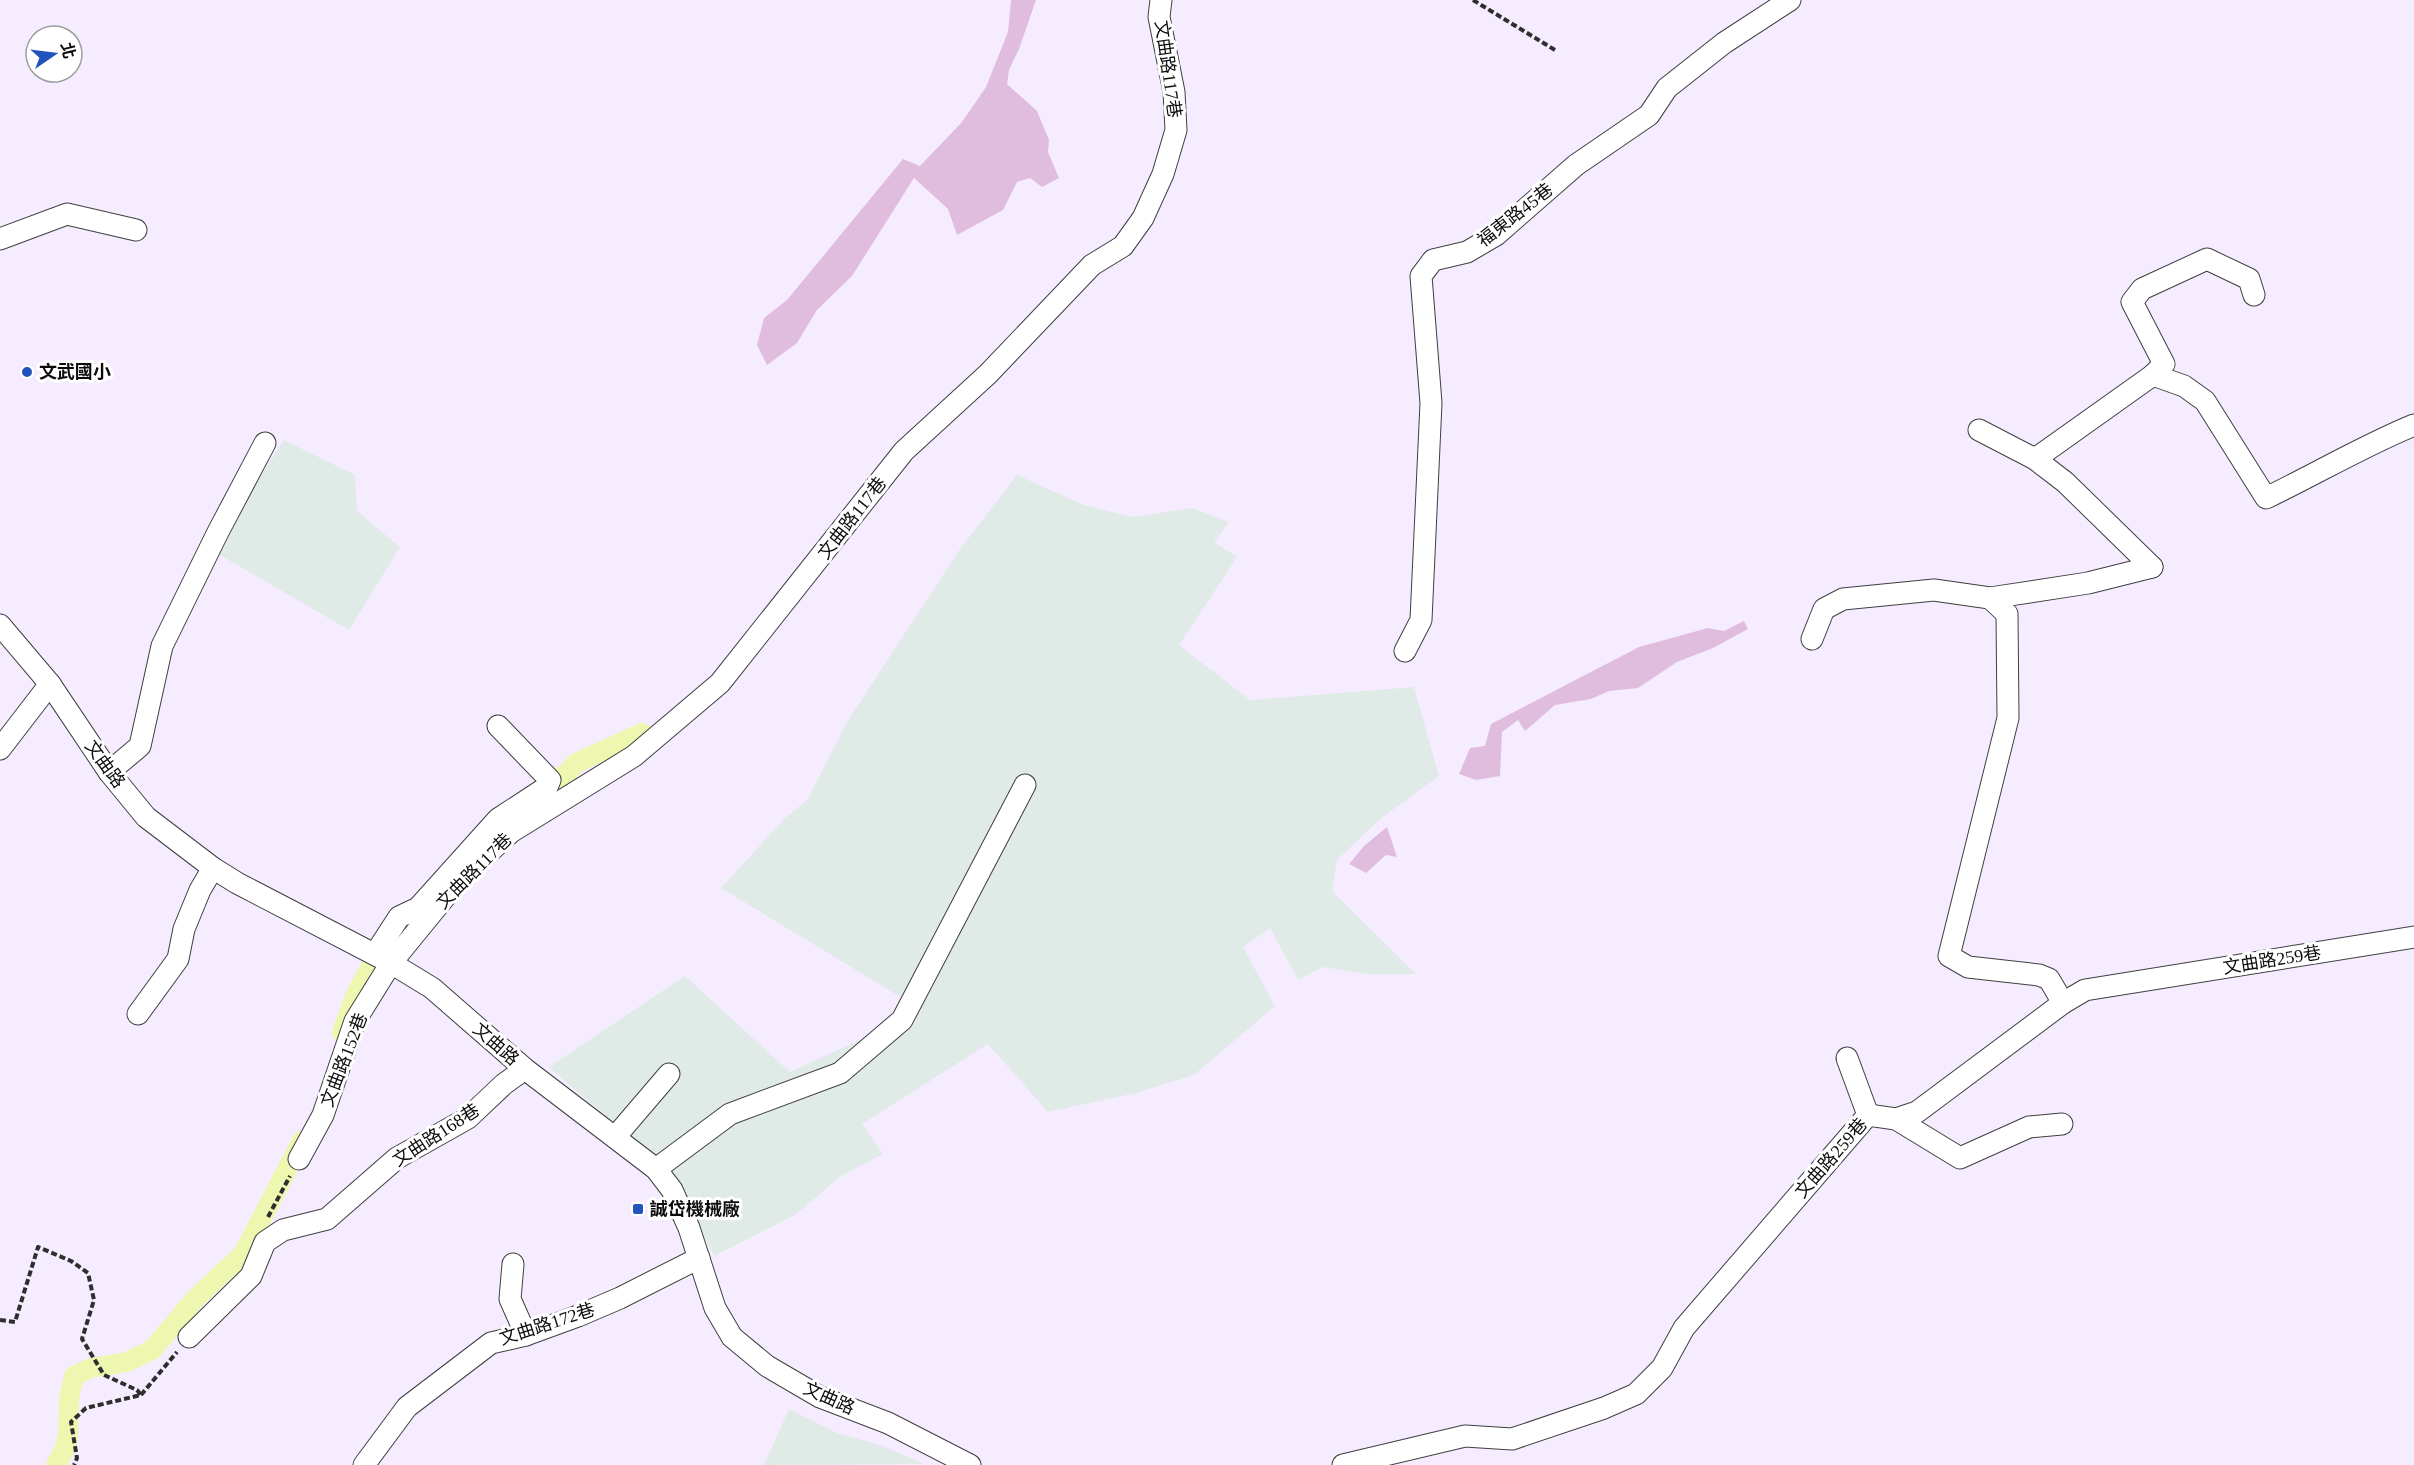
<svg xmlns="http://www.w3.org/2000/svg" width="2414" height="1465" font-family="'Times New Roman','Noto Sans TC',serif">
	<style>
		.industrial { fill: #e0ebe7 }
		.cemetery { fill: #e0bdde }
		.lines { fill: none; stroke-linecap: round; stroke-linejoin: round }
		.canal { stroke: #eef7b0; stroke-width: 20 }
		.minor-casing { stroke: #3f3f3f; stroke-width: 23 }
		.path { stroke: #2e2e2e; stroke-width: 4; stroke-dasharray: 6 3; stroke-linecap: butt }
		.minor { stroke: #fff; stroke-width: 21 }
		.poi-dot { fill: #2353bd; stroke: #fff; stroke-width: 2 }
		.labels { text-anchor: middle; stroke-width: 6; stroke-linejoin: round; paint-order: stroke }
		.street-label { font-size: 18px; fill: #0c0c0c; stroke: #fff }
		.poi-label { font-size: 18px; font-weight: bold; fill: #0c0c0c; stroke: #fff; text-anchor: start }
	</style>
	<rect width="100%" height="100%" fill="#f6ecff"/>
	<!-- industrial -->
	<g class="industrial">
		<path d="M284 440 355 475 357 511 400 547 349 630 213 551Z"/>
		<path d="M1017 475 1084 505 1132 517 1192 508 1229 522 1214 542 1237 557 1179 645 1250 700 1414 687 1439 776 1380 819 1337 860 1332 891 1416 974H1365L1323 967 1298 980 1270 928 1243 947 1275 1006 1194 1075 1136 1093 1048 1112 988 1044 862 1124 883 1154 841 1176 795 1215 714 1256 671 1173 549 1067 685 976 790 1072 896 1023 907 1001 721 888 784 819 807 800 847 722 960 549Z"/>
		<path d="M789 1409 837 1433 883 1446 924 1464 764 1465Z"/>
	</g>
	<!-- cemetery -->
	<g class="cemetery">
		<path d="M1011 0H1036L1019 49 1009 70 1007 84 1037 111 1049 140 1048 152 1059 178 1042 187 1030 178 1017 182 1003 210 957 235 948 209 914 178 852 276 817 310 797 343 767 365 757 345 764 318 787 300 903 159 920 166 962 122 986 87 1008 32Z"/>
		<path d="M1744 621 1748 629 1713 648 1677 662 1638 688 1609 691 1591 699 1555 705 1525 731 1518 720 1502 732 1500 776 1476 780 1459 774 1470 748 1485 746 1491 724 1639 647 1708 628 1724 631Z"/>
		<path d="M1387 827 1397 857 1386 855 1366 873 1349 864 1364 846Z"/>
	</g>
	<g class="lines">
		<!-- canal -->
		<g class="canal">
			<path d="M540 792 569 771 576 763 642 733"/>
			<path d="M342 1032 356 994 378 954"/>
			<path d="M56 1465 64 1450 68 1437 69 1398 74 1376 91 1368 127 1362 152 1350 196 1298 243 1254 302 1141"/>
		</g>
		<!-- minor casing -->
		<g class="minor-casing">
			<g id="minor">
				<path d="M0 239 67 214 136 230"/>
				<path d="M2153 375 2164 364 2132 302 2142 289 2207 259 2249 279 2254 295"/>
				<path d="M1979 430 2035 459 2065 482 2152 567"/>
				<path d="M2035 459 2153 375 2184 386 2205 401 2266 498C2316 474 2363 446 2414 425"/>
				<path d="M1990 598 2007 614 2008 718 1949 956 1968 967 2039 975 2049 979 2063 1003"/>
				<path d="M0 625 50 684 109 772 146 817 213 868 237 883 391 963 432 988 525 1069 656 1169 672 1190 689 1228 715 1308 732 1337 767 1366 820 1397 888 1423 970 1465"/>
				<path d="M1812 639 1824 609 1843 599 1934 590 1990 598 2088 583 2152 567"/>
				<path d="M1405 651 1421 620 1431 403 1421 276 1433 260 1467 252 1496 235 1576 165 1649 115 1667 88 1724 43 1790 0"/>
				<path d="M0 749 50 684"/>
				<path d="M109 772 140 746 162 646 218 532 265 443"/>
				<path d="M375 954 399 917 418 908 498 819 547 787 550 780 498 726"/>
				<path d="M138 1014 178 959 184 929 200 890 213 868"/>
				<path d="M1847 1058 1868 1115"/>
				<path d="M1896 1119 1960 1158 2029 1127 2062 1124"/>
				<path d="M616 1136 669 1074"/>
				<path d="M299 1159 323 1115 355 1021 391 963 458 881 511 832 634 756 720 683 904 451 988 374 1092 265 1123 246 1143 218 1163 174 1176 130 1174 92 1159 17 1161 0"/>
				<path d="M656 1169 730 1114 840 1073 902 1020 1025 785"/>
				<path d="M513 1264 510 1299 526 1335"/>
				<path d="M189 1337 251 1276 265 1242 283 1230 327 1219 397 1158 468 1118 504 1084 525 1069"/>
				<path d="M364 1465 407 1407 491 1343 526 1335 578 1316 620 1298 699 1258"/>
				<path d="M1343 1465 1465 1436 1512 1439 1604 1408 1636 1394 1662 1368 1684 1328 1868 1115 1896 1119 1917 1112 2063 1003 2085 990 2414 937"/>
			</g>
		</g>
		<!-- path -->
		<g class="path">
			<path d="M1473 0 1555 50"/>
			<path d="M268 1217 290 1176"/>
			<path d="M0 1320 15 1322 38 1247 71 1261 88 1273 94 1300 82 1339 104 1375 137 1390 141 1395 86 1408 71 1422 77 1458 74 1465"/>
			<path d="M141 1395 177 1352"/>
		</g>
		<!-- minor -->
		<use href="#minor" class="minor"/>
	</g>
	<!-- markers -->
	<g class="poi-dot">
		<circle cx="27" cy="372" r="6"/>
		<rect x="632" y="1203" width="12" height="12" rx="3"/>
	</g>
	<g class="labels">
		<!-- street labels -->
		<g class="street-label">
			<text transform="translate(1168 69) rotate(82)" y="6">文曲路117巷</text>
			<text transform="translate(1515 215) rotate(-38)" y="6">福東路45巷</text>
			<text transform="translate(852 518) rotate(-52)" y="6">文曲路117巷</text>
			<text transform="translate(105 764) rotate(54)" y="6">文曲路</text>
			<text transform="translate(474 871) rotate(-45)" y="6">文曲路117巷</text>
			<text transform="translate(2272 960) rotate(-9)" y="6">文曲路259巷</text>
			<text transform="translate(496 1044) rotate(41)" y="6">文曲路</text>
			<text transform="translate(344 1060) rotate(-69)" y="6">文曲路152巷</text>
			<text transform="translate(436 1135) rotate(-33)" y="6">文曲路168巷</text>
			<text transform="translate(1831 1158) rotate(-49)" y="6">文曲路259巷</text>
			<text transform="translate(547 1324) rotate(-18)" y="6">文曲路172巷</text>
			<text transform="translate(829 1398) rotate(24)" y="6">文曲路</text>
		</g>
		<!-- poi labels -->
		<g class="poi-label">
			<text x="39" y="378">文武國小</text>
			<text x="650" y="1215">誠岱機械廠</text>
		</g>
	</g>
	<!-- north arrow -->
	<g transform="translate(54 54) rotate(76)"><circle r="28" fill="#ffffff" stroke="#9e9e9e" stroke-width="1.5"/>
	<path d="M0-4.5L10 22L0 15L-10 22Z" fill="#2353bd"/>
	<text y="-9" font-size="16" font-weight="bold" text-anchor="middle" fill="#0c0c0c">北</text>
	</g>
</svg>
